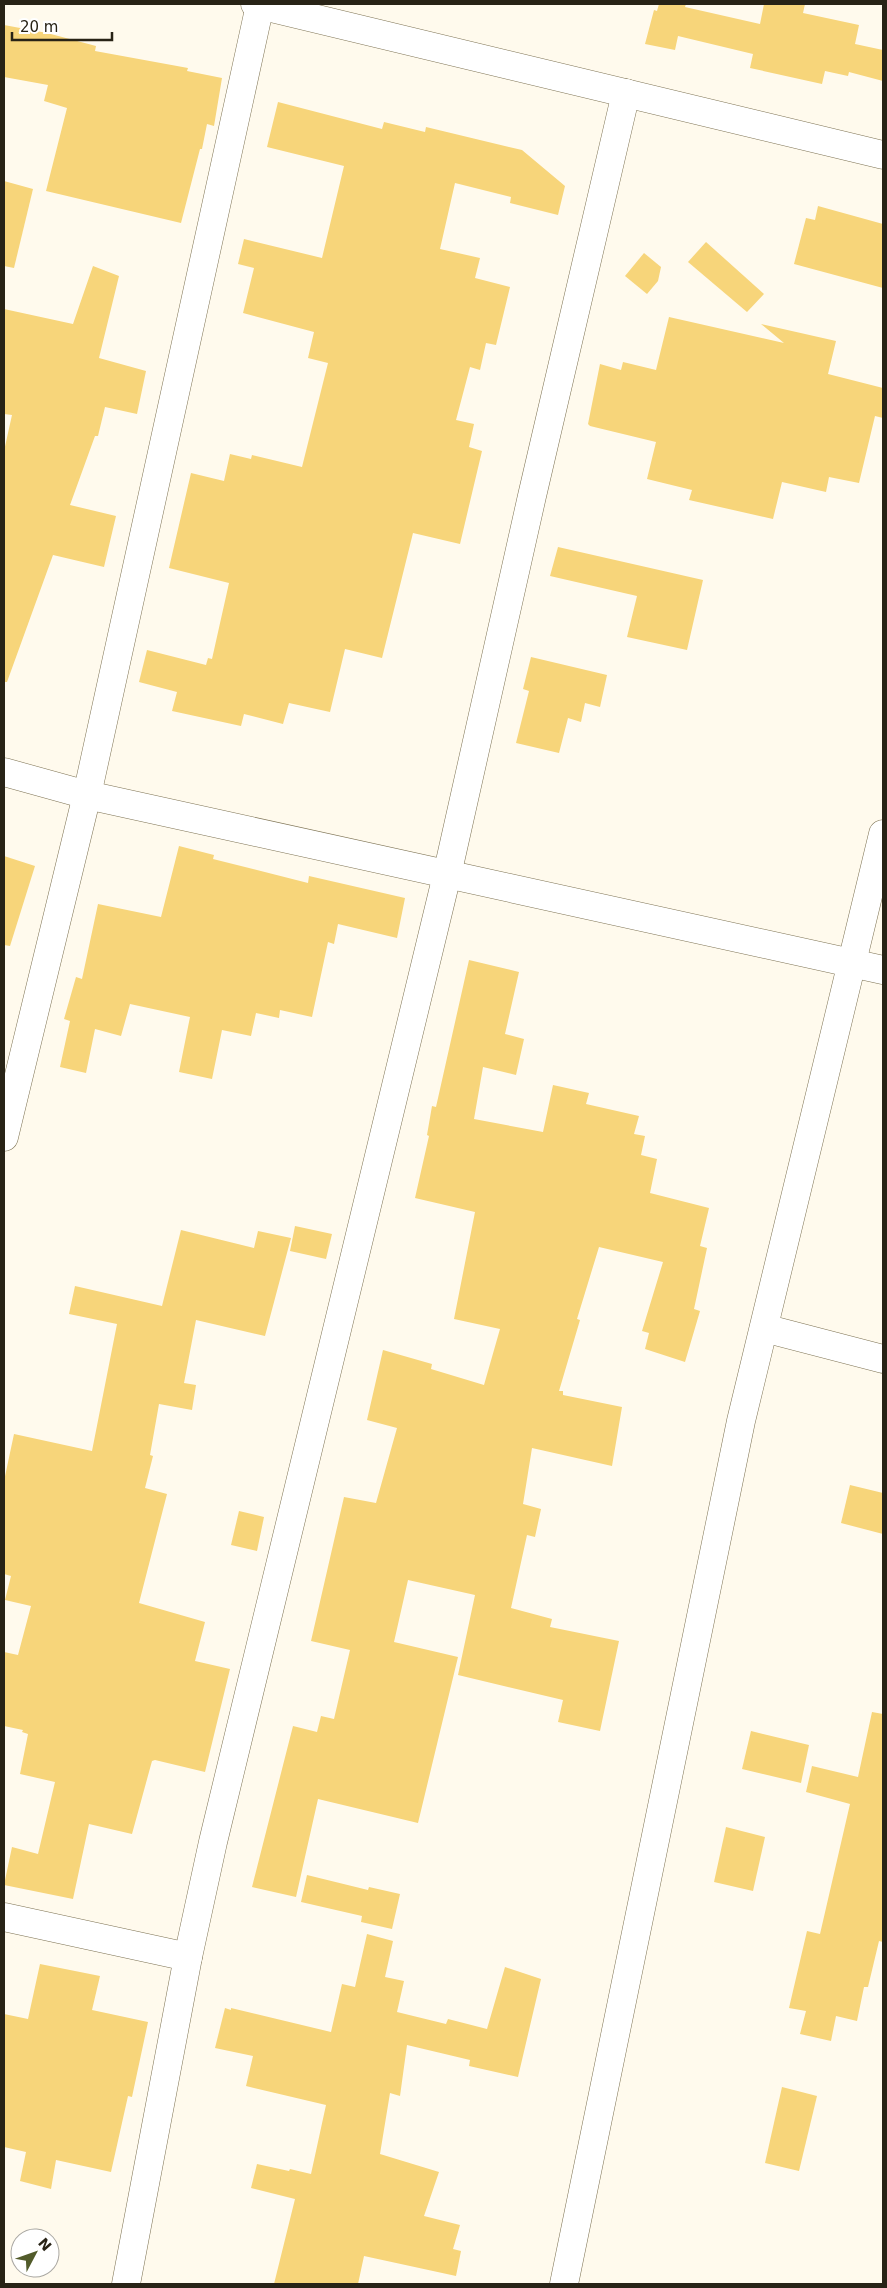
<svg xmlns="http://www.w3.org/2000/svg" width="887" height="2288" font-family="'DejaVu Sans',sans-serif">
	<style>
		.building { fill: #f7d57a }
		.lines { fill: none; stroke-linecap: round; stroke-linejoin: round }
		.minor-casing { stroke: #7e7354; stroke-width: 29 }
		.minor { stroke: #fff; stroke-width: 28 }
	</style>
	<rect width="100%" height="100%" fill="#fffaed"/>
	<!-- building -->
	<g class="building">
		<path d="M659 4H686L685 7 760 24 764 4H805L803 13 859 25 855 44 883 50V81L849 72 848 76 825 71 822 84 750 68 753 54 678 36 675 50 645 44 654 10 657 11Z"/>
		<path d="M4 25 47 33 96 46 95 51 188 68 187 71 222 78 214 126 207 124 202 149H200L181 223 46 191 67 108 44 101 48 85 4 77Z"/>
		<path d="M278 102 382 129 384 122 425 132 426 127 522 150 565 186 558 215 510 203 511 197 455 183 440 249 480 258 475 278 510 287 496 345 486 343 480 370 470 367 456 420 474 424 469 447 482 451 460 544 413 533 382 658 345 649 330 712 289 703 283 724 244 714 241 726 172 711 177 692 139 682 147 650 206 665 208 658 212 659 229 583 169 568 191 473 224 481 230 454 251 459 252 455 302 467 328 363 308 358 314 332 243 313 254 268 238 264 244 239 322 258 344 166 267 147Z"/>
		<path d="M4 181 33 189 14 268 4 266Z"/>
		<path d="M818 206 883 224V288L794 264 806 218 815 220Z"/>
		<path d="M706 242 764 294 747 312 688 262Z"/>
		<path d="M644 253 661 267 658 281 647 294 625 276Z"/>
		<path d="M93 266 119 276 99 358 146 371 137 414 105 407 98 436H95L70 505 116 516 104 567 53 555 7 682H4V451L12 415 4 414V309L73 324Z"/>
		<path d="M669 317 784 343 761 324 836 341 828 374 883 388V418L875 416 859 483 829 477 826 492 782 482 773 519 689 500 692 490 647 479 656 442 590 426 588 424 600 364 621 370 623 362 656 370Z"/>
		<path d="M558 547 703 580 687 650 627 637 637 596 550 576Z"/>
		<path d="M531 657 607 675 600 707 585 703 581 722 568 718 559 753 516 743 529 691 523 689Z"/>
		<path d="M179 846 214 855 213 859 308 883 309 876 405 898 397 938 338 924 334 944 328 942 312 1017 280 1010 279 1018 256 1013 251 1036 222 1030 212 1079 179 1072 190 1017 130 1004 121 1036 95 1029 86 1073 60 1067 70 1021 64 1019 76 977 82 979 98 904 161 917Z"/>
		<path d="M4 856 35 866 10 946 4 945Z"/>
		<path d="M469 960 519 972 505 1034 524 1039 516 1075 483 1067 474 1119 543 1132 553 1085 589 1093 586 1104 639 1116 634 1134 645 1136 641 1155 657 1159 650 1193 709 1208 700 1246 707 1248 694 1309 700 1311 685 1362 645 1349 649 1333 642 1331 663 1262 599 1247 577 1319 580 1320 559 1391H563V1395L622 1407 612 1466 532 1448 523 1504 541 1509 535 1537 527 1535 511 1608 552 1619 550 1627 619 1641 600 1731 558 1722 563 1700 458 1675 475 1595 408 1580 394 1642 458 1657 418 1823 318 1799 296 1897 252 1887 293 1726 317 1732 321 1716 334 1719 350 1650 311 1641 344 1497 376 1503 397 1428 367 1420 383 1350 432 1364 431 1369 484 1385 500 1329 454 1319 475 1212 415 1198 429 1136 427 1135 432 1106 436 1107Z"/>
		<path d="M295 1226 332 1234 326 1259 290 1251Z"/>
		<path d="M181 1230 254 1248 258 1231 291 1238 265 1336 196 1320 184 1383 196 1385 192 1410 159 1404 150 1455 153 1456 145 1488 167 1494 139 1603 205 1622 195 1661 230 1669 205 1772 155 1760 152 1761 132 1834 89 1824 73 1899 4 1885 12 1847 38 1854 55 1782 20 1774 28 1734 22 1732 23 1730 4 1726V1652L18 1655 31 1606 5 1600 11 1576 4 1574V1481L14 1434 92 1451 117 1324 69 1314 75 1286 162 1306Z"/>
		<path d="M850 1485 883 1493V1534L841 1523Z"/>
		<path d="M239 1511 264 1517 257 1551 231 1545Z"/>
		<path d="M872 1712 883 1714V1942L879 1941 868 1987H864L857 2021 836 2016 831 2041 800 2034 806 2011 789 2008 807 1931 820 1934 850 1804 806 1792 812 1766 858 1777Z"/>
		<path d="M751 1731 809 1745 801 1783 742 1769Z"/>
		<path d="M726 1827 765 1837 753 1891 714 1882Z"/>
		<path d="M307 1875 368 1890 369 1887 400 1894 392 1929 361 1922 362 1916 301 1902Z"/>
		<path d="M367 1934 393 1941 385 1977 404 1981 397 2012 446 2024 448 2019 487 2029 505 1967 541 1979 518 2077 469 2066 470 2060 407 2045 400 2096 390 2093 380 2154 439 2172 424 2216 460 2225 453 2249 461 2251 456 2276 364 2256 358 2284H274L295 2199 251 2188 257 2164 289 2171 290 2169 311 2174 326 2105 246 2086 253 2056 215 2048 225 2008 231 2010V2008L331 2032 342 1984 355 1987Z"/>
		<path d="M40 1964 100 1976 92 2010 148 2022 132 2097 128 2096 111 2172 56 2160 51 2189 20 2181 26 2152 4 2147V2014L28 2019Z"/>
		<path d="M782 2087 817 2096 799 2171 765 2163Z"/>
	</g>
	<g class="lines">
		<!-- minor casing -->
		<g class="minor-casing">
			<g id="minor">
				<path d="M255 4 883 155"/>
				<path d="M4 772 87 795 883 970"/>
				<path d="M4 1137 87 795 260 5"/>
				<path d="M764 1328 883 1359"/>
				<path d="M4 1917 188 1957"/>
				<path d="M126 2284 188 1957 213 1842 447 875 532 496 626 93"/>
				<path d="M564 2284 741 1421 883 834"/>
			</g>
		</g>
		<!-- minor -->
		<use href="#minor" class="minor"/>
	</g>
	<!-- border -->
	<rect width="887" height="2288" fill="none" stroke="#282316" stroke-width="10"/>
	<!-- north arrow -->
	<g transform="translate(35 2253) rotate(49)"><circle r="24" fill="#ffffff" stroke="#a9a7a2"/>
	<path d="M0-4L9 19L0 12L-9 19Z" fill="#525b2a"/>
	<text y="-8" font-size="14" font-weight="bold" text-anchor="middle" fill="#282316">N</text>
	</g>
	<!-- scale -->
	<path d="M12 32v8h100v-8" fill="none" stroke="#282316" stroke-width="2.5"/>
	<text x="20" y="32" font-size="15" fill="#282316" stroke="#ffffff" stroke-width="4" paint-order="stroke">20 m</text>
</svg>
